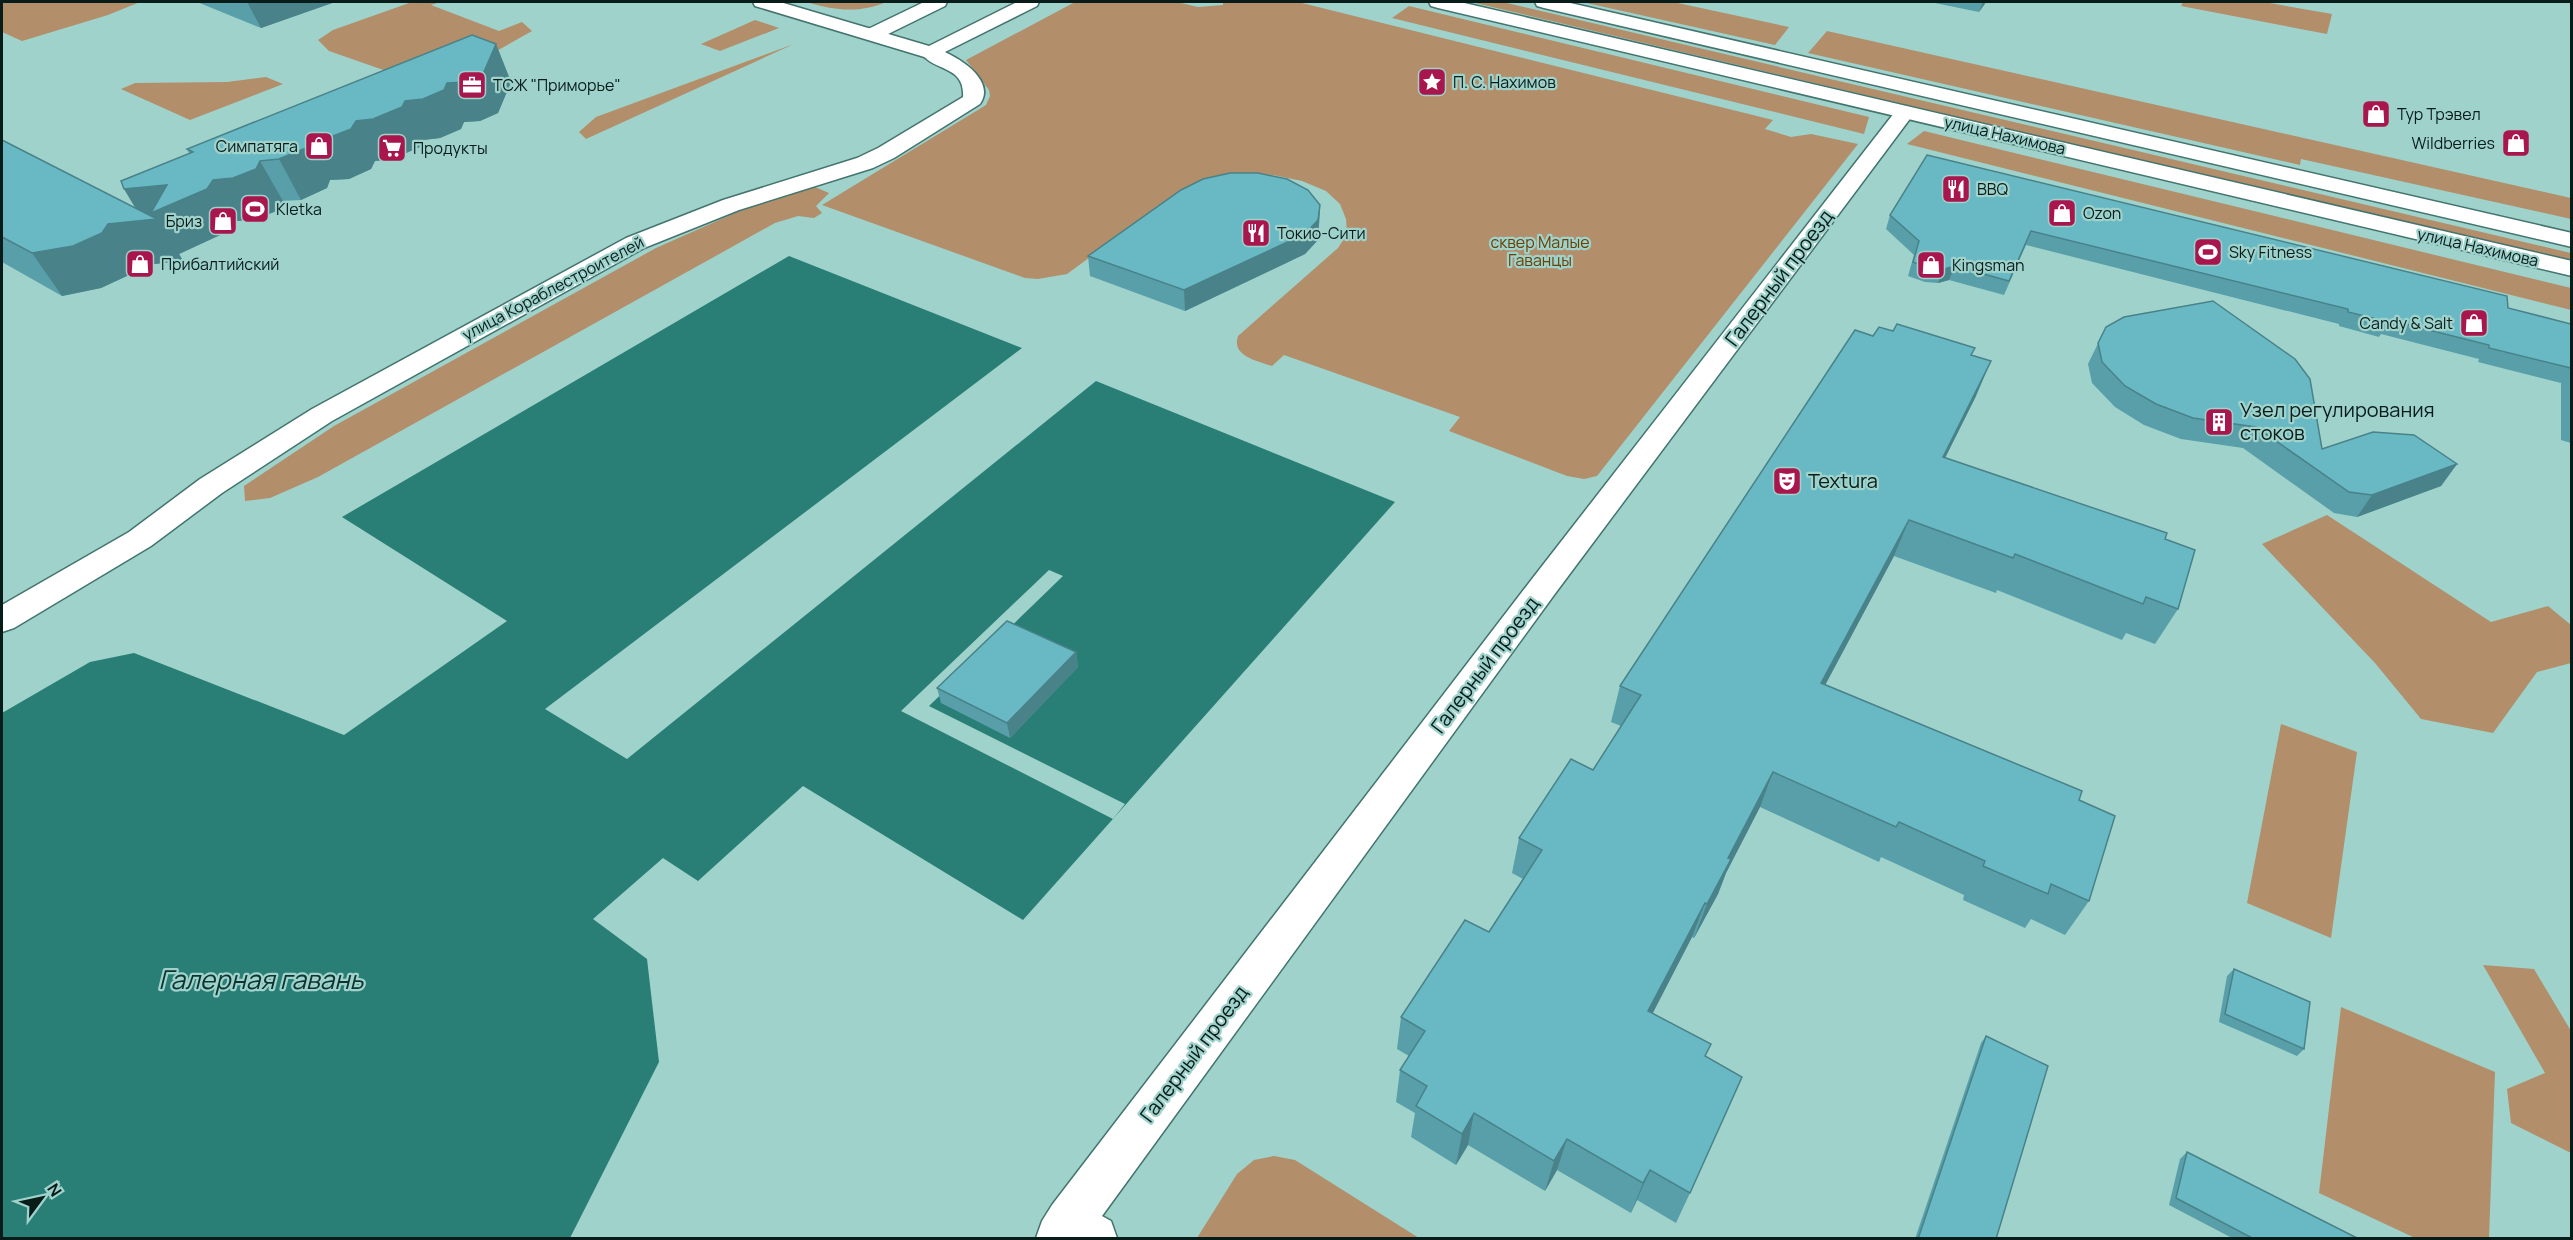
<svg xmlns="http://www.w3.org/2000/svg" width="2573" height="1240" font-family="Manrope,sans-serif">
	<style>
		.green { fill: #b28e6a }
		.water { fill: #297e76 }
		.pier { fill: #9fd2cb }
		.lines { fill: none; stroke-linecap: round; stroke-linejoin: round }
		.street-casing { stroke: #43746e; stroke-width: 3 }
		.secondary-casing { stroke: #43746e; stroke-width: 3 }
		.street { fill: #fff; fill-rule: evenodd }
		.secondary { fill: #fff; fill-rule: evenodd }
		.wall { fill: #599fa9 }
		.shaded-wall { fill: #498289 }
		.building { fill: #68b9c4; stroke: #498289; stroke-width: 1.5 }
		.labels { text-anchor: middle; stroke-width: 4.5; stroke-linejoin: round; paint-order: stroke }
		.far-poi-label { font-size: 16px; fill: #081c1a; stroke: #9fd2cb; text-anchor: start }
		.far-street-label { font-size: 16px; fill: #081c1a; stroke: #9fd2cb }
		.far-park-label { font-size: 16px; fill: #6b4005; stroke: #9fd2cb }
		.street-label { font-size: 20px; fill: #081c1a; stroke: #9fd2cb }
		.poi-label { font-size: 20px; fill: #081c1a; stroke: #9fd2cb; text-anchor: start }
		.near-water-label { font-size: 26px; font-style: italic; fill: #0c3431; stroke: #9fd2cb }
	</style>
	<rect width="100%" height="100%" fill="#9fd2cb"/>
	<!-- green -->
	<g class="green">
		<path d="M2 2H140L108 15 22 41 2 32Z"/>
		<path d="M412 2H440L431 5 499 31 522 22 532 31 486 57 392 73 329 51 318 40 333 30Z"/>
		<path d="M806 2H886C859 14 833 10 806 2Z"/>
		<path d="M1075 2H1177L1198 7 1223 5V2H1298L1773 120 1765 129 1791 137 1811 134 1858 144 1597 476 1584 479 1567 476 1449 431 1460 417 1284 355 1272 366C1258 361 1231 356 1238 336L1338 248 1347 234 1346 219 1340 204 1326 191 1302 181 1273 175 1247 174 1176 194 1067 274 1038 279 1025 278 822 205 986 105 990 96 989 90 966 60Z"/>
		<path d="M1471 2H1503L2571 253V262Z"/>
		<path d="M1582 2H1673L1789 27 1775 45Z"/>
		<path d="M2183 2H2264L2332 14 2327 34 2181 6Z"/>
		<path d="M1409 6 1869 117 1864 134 1392 18Z"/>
		<path d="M755 20 779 28 720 51 701 44Z"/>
		<path d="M1827 31 2571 198V219L2301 159 2300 165 1808 53Z"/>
		<path d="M794 44 586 139 579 132 596 117Z"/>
		<path d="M266 77 283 84 190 120 121 89 135 83 227 82Z"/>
		<path d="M1924 131 2571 288V310L1907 144Z"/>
		<path d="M815 187 829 193 816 206 822 213 814 218 798 216 775 223 318 477 270 498 245 501 244 486 334 426 656 248 735 213 799 190Z"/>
		<path d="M2327 515 2491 622 2548 606 2571 625V663L2537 672 2493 733 2421 719 2375 663 2262 544Z"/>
		<path d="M2281 724 2357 752 2331 938 2247 903Z"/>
		<path d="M2483 965 2534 969 2571 1031V1153L2511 1123 2507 1089 2545 1073Z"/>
		<path d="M2341 1007 2495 1072 2489 1238H2415L2319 1193Z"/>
		<path d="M1274 1156 1295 1160 1419 1238H1197L1237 1174 1254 1160Z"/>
	</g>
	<!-- water -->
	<path class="water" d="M789 256 1022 348 545 709 627 759 1096 381 1395 502 1023 920 803 786 698 881 663 858 593 919 647 959 659 1062 570 1238H2V713L90 662 134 653 344 735 507 621 342 517Z"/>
	<!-- pier -->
	<path class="pier" d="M1049 570 1063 576 929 706 1125 804 1113 819 901 711Z"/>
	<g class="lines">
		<!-- street casing -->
		<g class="street-casing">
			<g id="street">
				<path d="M924 2H947L945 6 880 38H866L863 34 866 30Z"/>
				<path d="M931 47C951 52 998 78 980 104L894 158 873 168 739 210 644 248 332 421 222 493 151 546 14 628 2 632V605L129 532 200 479 312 409 626 238 723 200 857 158 878 148 963 97C965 65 934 72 921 53L924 49Z"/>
				<path d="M1905 106 1912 108 1916 112 1912 116 1554 595 1102 1216 1111 1221 1117 1238H1036L1042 1221 1052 1205 1532 579 1898 108Z"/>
			</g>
		</g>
		<!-- secondary casing -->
		<g class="secondary-casing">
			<g id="secondary">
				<path d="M753 2H780L929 46 1017 2H1039L1037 6 931 59 755 6Z"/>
				<path d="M1429 2H1460L2572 261V276L1438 8 1431 6Z"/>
				<path d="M1535 2H1566L2572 233V247L1544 8 1537 6Z"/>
			</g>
		</g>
		<!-- street -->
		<use href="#street" class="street"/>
		<!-- secondary -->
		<use href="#secondary" class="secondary"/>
	</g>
	<!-- wall -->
	<g class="wall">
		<path d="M197 2H335L261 28Z"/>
		<path d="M1930 2H1986L1979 12Z"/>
		<path d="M496 44 511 82 498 113 480 121 464 122 461 129 440 138 423 140 420 147 392 159 375 161 371 169 349 179 330 180 327 188 301 200 283 201 279 210 256 219 237 221 231 230 179 254 183 261 135 266 129 275 101 288 62 296 2 262V140L135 208 189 153 187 149Z"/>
		<path d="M1927 155 2508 308 2571 324V443L2561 440V383L2478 362 2479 359 2381 334 2379 337 2339 326V324L2026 245 2004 295 1949 280 1938 283 1925 282 1908 276 1914 255 1886 229 1890 215Z"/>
		<path d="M1320 205 1319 225 1317 241 1305 254 1185 311 1090 276 1088 256Z"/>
		<path d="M2106 327 2322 449 2457 464 2441 486 2357 517 2334 513 2243 448 2181 439 2144 425 2115 407 2092 383 2088 364Z"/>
		<path d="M1873 336 1972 355 1976 396 1945 458 2165 539 2178 609 2155 644 2126 633 2122 640 1997 590 1996 593 1894 556 1825 685 2079 800 2089 901 2065 935 2031 919 2025 928 1963 900 1964 895 1881 857 1879 862 1760 807 1726 873 1718 894 1694 938 1692 937 1652 1013 1705 1057 1690 1193 1676 1223 1637 1200 1631 1213 1557 1170 1545 1191 1468 1145 1456 1165 1411 1137 1415 1113 1396 1102 1400 1070 1409 1056 1397 1049 1401 1017 1489 932 1523 879 1512 873 1519 838 1593 770 1621 726 1611 722 1620 686Z"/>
		<path d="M1076 652 1078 667 1010 738 941 703 937 688Z"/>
		<path d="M2234 969 2304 1049 2297 1056 2219 1022 2227 976Z"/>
		<path d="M1986 1036 1996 1239H1915L1981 1043Z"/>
		<path d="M2187 1152 2359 1239H2234L2169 1205 2180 1159Z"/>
	</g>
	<!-- shaded-wall -->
	<g class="shaded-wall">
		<path d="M247 2H335L261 28Z"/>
		<path d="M1983 2H1986L1979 12Z"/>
		<path d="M496 44 511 82 498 113 480 121 464 122 461 129 440 138 423 140 420 147 392 159 375 161 371 169 349 179 330 180 327 188 301 200 279 159 310 140 447 83Z"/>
		<path d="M260 161 283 201 279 210 256 219 237 221 231 230 179 254 183 261 135 266 129 275 101 288 62 296 32 253 108 224 143 221 124 189 213 180Z"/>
		<path d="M1320 205 1319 225 1317 241 1305 254 1185 311 1184 290Z"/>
		<path d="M1955 266 1949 280 1938 283 1944 269Z"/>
		<path d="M1991 361 1976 396 1928 492 1943 457Z"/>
		<path d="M2457 464 2441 486 2357 517 2372 495Z"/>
		<path d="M1909 520 1894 556 1807 719 1821 683Z"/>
		<path d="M1076 652 1078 667 1010 738 1007 723Z"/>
		<path d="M1773 772 1760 807 1726 873 1718 894 1694 938 1707 904 1728 858Z"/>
		<path d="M1705 903 1692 937 1637 1044 1648 1011Z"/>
		<path d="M1474 1113 1468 1145 1456 1165 1462 1134Z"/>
		<path d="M1567 1139 1557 1170 1545 1191 1554 1161Z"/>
		<path d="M1650 1170 1637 1200 1631 1213 1643 1183Z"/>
	</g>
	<!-- building -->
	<g class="building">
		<path d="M472 35 496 44 483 74 464 82 447 83 444 90 423 99 405 101 402 107 373 119 356 121 351 129 328 138 310 140 306 148 279 159 260 161 256 169 233 178 213 180 207 189 151 213 167 185 124 189 121 181 193 152 187 149Z"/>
		<path d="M2 140 157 219 108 224 102 233 73 246 32 253 2 237Z"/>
		<path d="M1927 155 2507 296 2508 308 2571 324V368L2489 348V345L2389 320V322L2348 312V309L2031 231 2009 281 1955 266 1944 269 1930 268 1913 262 1919 241 1890 215Z"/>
		<path d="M1230 173H1258L1287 179 1308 190 1320 205 1318 220 1305 234 1184 290 1088 256 1181 190 1203 179Z"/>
		<path d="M2213 301 2295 359 2310 379 2322 449 2373 432 2414 435 2457 464 2372 495 2349 492 2256 427 2193 418 2156 404 2125 386 2102 362 2098 343 2106 327 2124 317Z"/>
		<path d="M1897 324 1975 348 1971 355 1991 361 1943 457 2167 533 2165 539 2195 550 2178 609 2146 597 2143 604 2015 554 2013 558 1909 520 1821 683 2082 791 2079 800 2115 816 2089 901 2051 884 2048 894 1983 866 1985 861 1899 822 1896 827 1773 772 1728 858 1731 859 1707 904 1705 903 1648 1011 1711 1044 1705 1056 1742 1077 1690 1193 1650 1170 1643 1183 1567 1139 1554 1161 1474 1113 1462 1134 1416 1106 1427 1086 1400 1070 1425 1031 1401 1017 1465 920 1489 932 1542 850 1519 838 1571 759 1593 770 1641 695 1620 686 1855 330 1873 336 1879 327 1893 331Z"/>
		<path d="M1007 621 1076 652 1007 723 937 688Z"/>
		<path d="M2234 969 2310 1002 2304 1049 2225 1014Z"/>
		<path d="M1986 1036 2048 1066 1996 1239H1918Z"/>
		<path d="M2187 1152 2359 1239H2254L2176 1198Z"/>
	</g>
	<!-- icons -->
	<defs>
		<g id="sight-square" transform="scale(1.5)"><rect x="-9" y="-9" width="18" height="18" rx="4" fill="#a9164d" stroke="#9fd2cb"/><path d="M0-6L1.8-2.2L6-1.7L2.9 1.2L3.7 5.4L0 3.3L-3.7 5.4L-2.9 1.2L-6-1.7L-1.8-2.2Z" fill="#fff"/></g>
		<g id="office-square" transform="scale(1.5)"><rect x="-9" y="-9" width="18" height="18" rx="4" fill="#a9164d" stroke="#9fd2cb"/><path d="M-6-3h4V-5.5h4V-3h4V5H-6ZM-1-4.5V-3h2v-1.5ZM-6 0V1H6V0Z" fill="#fff"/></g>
		<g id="shop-square" transform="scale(1.5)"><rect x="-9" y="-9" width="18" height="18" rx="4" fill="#a9164d" stroke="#9fd2cb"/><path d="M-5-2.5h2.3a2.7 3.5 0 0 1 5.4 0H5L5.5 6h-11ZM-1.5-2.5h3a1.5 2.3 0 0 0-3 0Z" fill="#fff"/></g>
		<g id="supermarket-square" transform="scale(1.5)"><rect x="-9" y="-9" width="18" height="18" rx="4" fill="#a9164d" stroke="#9fd2cb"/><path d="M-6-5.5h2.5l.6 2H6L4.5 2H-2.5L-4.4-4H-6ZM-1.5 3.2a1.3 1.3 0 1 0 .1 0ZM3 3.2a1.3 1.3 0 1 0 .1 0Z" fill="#fff"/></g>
		<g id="restaurant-square" transform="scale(1.5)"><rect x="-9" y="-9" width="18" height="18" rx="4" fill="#a9164d" stroke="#9fd2cb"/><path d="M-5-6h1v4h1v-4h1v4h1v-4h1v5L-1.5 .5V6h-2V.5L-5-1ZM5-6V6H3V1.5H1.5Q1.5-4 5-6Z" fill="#fff"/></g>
		<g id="stadium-square" transform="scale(1.5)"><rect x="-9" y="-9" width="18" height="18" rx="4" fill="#a9164d" stroke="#9fd2cb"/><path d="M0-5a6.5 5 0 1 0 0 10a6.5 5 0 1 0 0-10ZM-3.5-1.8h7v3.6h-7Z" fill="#fff"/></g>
		<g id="building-square" transform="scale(1.5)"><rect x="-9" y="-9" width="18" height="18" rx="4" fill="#a9164d" stroke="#9fd2cb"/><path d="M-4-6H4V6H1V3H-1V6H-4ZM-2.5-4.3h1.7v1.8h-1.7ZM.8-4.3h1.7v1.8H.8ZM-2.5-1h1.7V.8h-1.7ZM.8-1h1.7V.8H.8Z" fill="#fff"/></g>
		<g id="theatre-square" transform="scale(1.5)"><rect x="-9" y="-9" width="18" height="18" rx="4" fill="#a9164d" stroke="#9fd2cb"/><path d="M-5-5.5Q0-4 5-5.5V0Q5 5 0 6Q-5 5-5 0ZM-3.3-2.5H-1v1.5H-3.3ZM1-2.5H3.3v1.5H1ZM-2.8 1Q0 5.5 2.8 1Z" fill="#fff"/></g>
	</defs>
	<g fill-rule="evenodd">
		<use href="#sight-square" x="1432" y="82"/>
		<use href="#office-square" x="472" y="85"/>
		<use href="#shop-square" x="2376" y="114"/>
		<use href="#shop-square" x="2516" y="143"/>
		<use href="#shop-square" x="319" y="146"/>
		<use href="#supermarket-square" x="392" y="148"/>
		<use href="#restaurant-square" x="1956" y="189"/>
		<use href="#stadium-square" x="255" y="209"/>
		<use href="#shop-square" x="2062" y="213"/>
		<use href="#shop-square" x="223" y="221"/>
		<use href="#restaurant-square" x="1256" y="233"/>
		<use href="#stadium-square" x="2208" y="252"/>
		<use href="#shop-square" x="140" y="264"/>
		<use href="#shop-square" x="1931" y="265"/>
		<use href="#shop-square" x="2474" y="323"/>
		<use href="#building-square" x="2219" y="422"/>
		<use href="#theatre-square" x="1787" y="481"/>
	</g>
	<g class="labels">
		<!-- far-poi labels -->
		<g class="far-poi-label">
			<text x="1453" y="88">П. С. Нахимов</text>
			<text x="493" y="91">ТСЖ "Приморье"</text>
			<text x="2397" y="120">Тур Трэвел</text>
			<text x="2495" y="149" text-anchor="end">Wildberries</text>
			<text x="298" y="152" text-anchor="end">Симпатяга</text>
			<text x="413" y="154">Продукты</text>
			<text x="1977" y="195">BBQ</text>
			<text x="276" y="215">Kletka</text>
			<text x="2083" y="219">Ozon</text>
			<text x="202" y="227" text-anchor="end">Бриз</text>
			<text x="1277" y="239">Токио-Сити</text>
			<text x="2229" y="258">Sky Fitness</text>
			<text x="161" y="270">Прибалтийский</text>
			<text x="1952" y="271">Kingsman</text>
			<text x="2453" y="329" text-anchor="end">Candy &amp; Salt</text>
		</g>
		<!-- far-street labels -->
		<g class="far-street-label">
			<text transform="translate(2005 135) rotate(13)" y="6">улица Нахимова</text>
			<text transform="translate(2478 247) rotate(13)" y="6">улица Нахимова</text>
			<text transform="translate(553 288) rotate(-28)" y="6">улица Кораблестроителей</text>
		</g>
		<!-- far-park labels -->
		<g class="far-park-label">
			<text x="1540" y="248">сквер Малые<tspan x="1540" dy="18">Гаванцы</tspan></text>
		</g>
		<!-- street labels -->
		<g class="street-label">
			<text transform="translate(1779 278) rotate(-53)" y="7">Галерный проезд</text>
			<text transform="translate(1485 665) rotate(-53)" y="7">Галерный проезд</text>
			<text transform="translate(1194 1054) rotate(-53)" y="7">Галерный проезд</text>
		</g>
		<!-- poi labels -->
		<g class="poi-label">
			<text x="2240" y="417">Узел регулирования<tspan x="2240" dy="23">стоков</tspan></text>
			<text x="1808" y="488">Textura</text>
		</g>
		<!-- near-water labels -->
		<g class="near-water-label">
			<text x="261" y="989">Галерная гавань</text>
		</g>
	</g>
	<!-- border -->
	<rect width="2573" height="1240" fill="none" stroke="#081c1a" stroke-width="6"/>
	<!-- north arrow -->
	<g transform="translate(42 1198) rotate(57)" stroke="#9fd2cb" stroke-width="4.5" paint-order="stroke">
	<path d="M0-4.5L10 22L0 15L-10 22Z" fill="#081c1a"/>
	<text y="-9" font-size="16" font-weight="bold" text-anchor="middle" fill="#081c1a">N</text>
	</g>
</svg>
